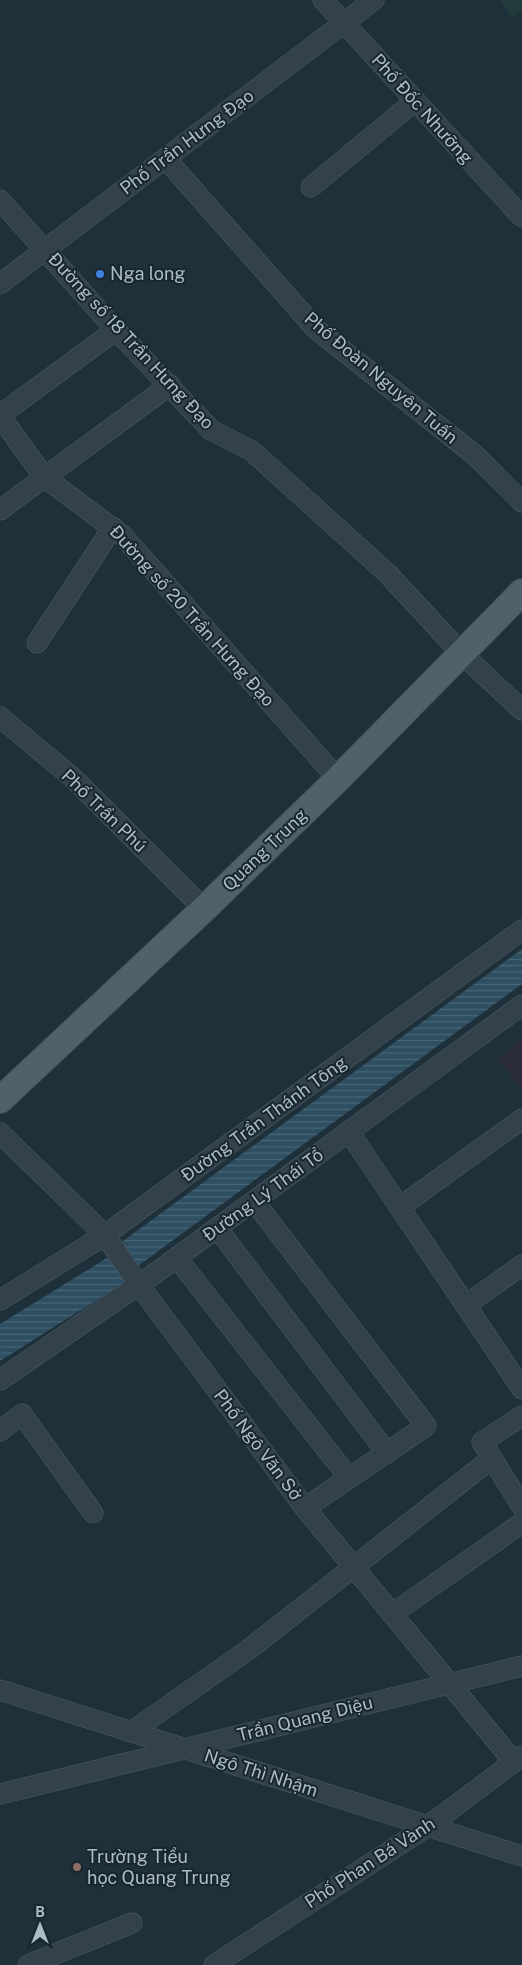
<svg xmlns="http://www.w3.org/2000/svg" width="522" height="1965" font-family="'Public Sans',sans-serif">
	<style>
		.medical { fill: #2a2c3b }
		.green { fill: #203b39 }
		.water { fill: url(#water-rules) }
		.lines { fill: none; stroke-linecap: round; stroke-linejoin: round }
		.minor-casing { stroke: #4f5f68; stroke-width: 21 }
		.major-casing { stroke: #3e4d57; stroke-width: 28 }
		.minor { stroke: #32414a; stroke-width: 20 }
		.major { stroke: #50616b; stroke-width: 26 }
		.shop-dot { fill: #3f7fe0; stroke: #18262f; stroke-width: 2 }
		.education-dot { fill: #8d6e63; stroke: #18262f; stroke-width: 2 }
		.labels { text-anchor: middle; stroke-width: 4; stroke-linejoin: round; paint-order: stroke }
		.street-label { font-size: 18px; fill: #acbcc7; stroke: #18262f }
		.poi-label { font-size: 18px; fill: #acbcc7; stroke: #18262f; text-anchor: start }
	</style>
	<defs>
		<pattern id="water-rules" width="6" height="5" patternUnits="userSpaceOnUse" patternTransform="scale(1.25)"><rect width="6" height="5" fill="#2e4e61"/><path d="M0 2.5h6" fill="none" stroke="#4a6676"/></pattern>
	</defs>
	<rect width="100%" height="100%" fill="#1e303a"/>
	<!-- medical -->
	<path class="medical" d="M522 1039V1089L497 1058Z"/>
	<!-- green -->
	<path class="green" d="M500 0H522V11L513 18Z"/>
	<!-- water -->
	<g class="water">
		<path d="M522 949V984L138 1266 119 1244Z"/>
		<path d="M107 1258 127 1281 0 1361V1324Z"/>
	</g>
	<g class="lines">
		<!-- minor casing -->
		<g class="minor-casing">
			<g id="minor">
				<path d="M323 0 522 217"/>
				<path d="M166 159 316 329 476 456 522 502"/>
				<path d="M311 187 415 101"/>
				<path d="M0 200 116 330 211 430 252 451 388 574 461 653 522 710"/>
				<path d="M0 284 374 0"/>
				<path d="M0 415 116 330"/>
				<path d="M0 416 44 477 123 536 338 779"/>
				<path d="M0 510 170 385"/>
				<path d="M37 643 113 527"/>
				<path d="M0 717 73 778 204 909"/>
				<path d="M349 1132 522 1389"/>
				<path d="M0 1133 105 1235 139 1285 305 1508 514 1762"/>
				<path d="M254 1201 426 1426 305 1508"/>
				<path d="M400 1207 522 1119"/>
				<path d="M217 1228 387 1453"/>
				<path d="M177 1258 349 1478"/>
				<path d="M0 1300 105 1235 522 930"/>
				<path d="M466 1305 522 1265"/>
				<path d="M0 1380 157 1272 522 1005"/>
				<path d="M522 1416 482 1442 522 1507"/>
				<path d="M0 1431 22 1414 93 1513"/>
				<path d="M392 1614 522 1523"/>
				<path d="M0 1690 522 1856"/>
				<path d="M131 1732 248 1650 491 1459"/>
				<path d="M0 1794 522 1666"/>
				<path d="M28 1965 132 1923"/>
				<path d="M214 1965 427 1827 522 1756"/>
			</g>
		</g>
		<!-- major casing -->
		<g class="major-casing">
			<path id="major" d="M0 1100 204 909 338 779 522 592"/>
		</g>
		<!-- minor -->
		<use href="#minor" class="minor"/>
		<!-- major -->
		<use href="#major" class="major"/>
	</g>
	<!-- markers -->
	<circle class="shop-dot" cx="100" cy="274" r="5"/>
	<circle class="education-dot" cx="77" cy="1867" r="5"/>
	<g class="labels">
		<!-- street labels -->
		<g class="street-label">
			<text transform="translate(422 109) rotate(48)" y="6">Phố Đốc Nhưỡng</text>
			<text transform="translate(187 142) rotate(-37)" y="6">Phố Trần Hưng Đạo</text>
			<text transform="translate(131 341) rotate(47)" y="6">Đường số 18 Trần Hưng Đạo</text>
			<text transform="translate(381 378) rotate(40)" y="6">Phố Đoàn Nguyên Tuấn</text>
			<text transform="translate(192 616) rotate(48)" y="6">Đường số 20 Trần Hưng Đạo</text>
			<text transform="translate(104 811) rotate(44)" y="6">Phố Trần Phú</text>
			<text transform="translate(265 850) rotate(-44)" y="6">Quang Trung</text>
			<text transform="translate(264 1119) rotate(-36)" y="6">Đường Trần Thánh Tông</text>
			<text transform="translate(263 1195) rotate(-36)" y="6">Đường Lý Thái Tổ</text>
			<text transform="translate(258 1445) rotate(53)" y="6">Phố Ngô Văn Sở</text>
			<text transform="translate(305 1719) rotate(-14)" y="6">Trần Quang Diệu</text>
			<text transform="translate(261 1773) rotate(18)" y="6">Ngô Thì Nhậm</text>
			<text transform="translate(370 1863) rotate(-33)" y="6">Phố Phan Bá Vành</text>
		</g>
		<!-- poi labels -->
		<g class="poi-label">
			<text x="110" y="280">Nga long</text>
			<text x="87" y="1863">Trường Tiểu<tspan x="87" dy="21">học Quang Trung</tspan></text>
		</g>
	</g>
	<!-- north arrow -->
	<g transform="translate(40 1925)" stroke="#18262f" stroke-width="4" paint-order="stroke">
	<path d="M0-4L9 19L0 12L-9 19Z" fill="#acbcc7"/>
	<text y="-8" font-size="14" font-weight="bold" text-anchor="middle" fill="#acbcc7">B</text>
	</g>
</svg>
